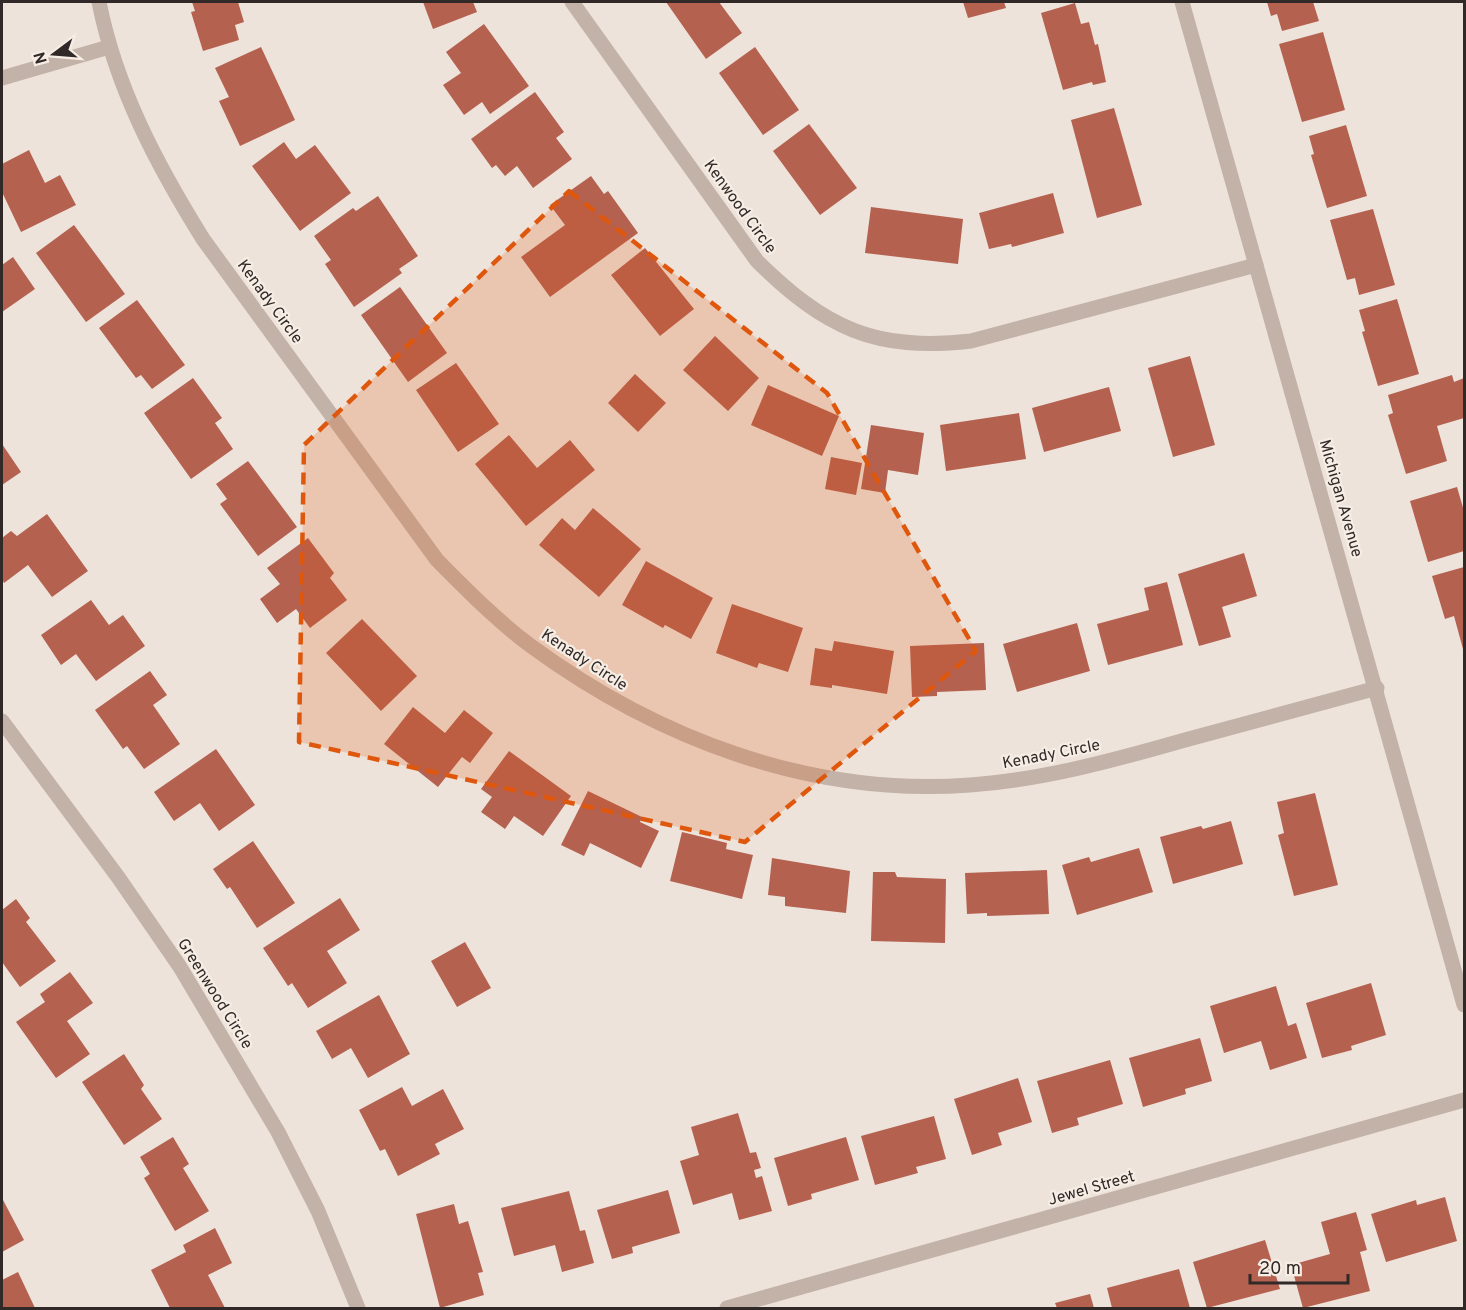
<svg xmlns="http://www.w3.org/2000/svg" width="1466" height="1310" font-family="Overpass,sans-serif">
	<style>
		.building { fill: #b56150 }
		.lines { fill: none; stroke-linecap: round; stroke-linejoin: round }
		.minor { stroke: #c3b2a7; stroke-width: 15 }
		.marked { fill: #df570d; fill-opacity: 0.2; stroke: #df570d; stroke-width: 4.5; stroke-dasharray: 12 8; stroke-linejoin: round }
		.labels { text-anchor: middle; stroke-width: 4.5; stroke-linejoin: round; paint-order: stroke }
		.street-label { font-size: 16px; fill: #312927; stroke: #f6ede5 }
	</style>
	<rect width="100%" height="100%" fill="#ede3da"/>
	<!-- building -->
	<g class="building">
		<path d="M192 2H238L244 22 235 25 239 40 203 51 191 12 195 11Z"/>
		<path d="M423 2H473L477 12 433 29Z"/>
		<path d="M666 2H719L742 33 706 59Z"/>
		<path d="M963 2H1004L1006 8 968 18Z"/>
		<path d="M1267 2H1313L1319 21 1282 31 1277 14 1271 16Z"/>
		<path d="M1075 3 1081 24 1089 22 1095 45 1098 44 1106 82 1093 85 1092 82 1063 90 1041 13Z"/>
		<path d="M484 24 529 86 490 114 482 102 464 115 443 85 461 73 446 52Z"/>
		<path d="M1323 32 1345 110 1302 122 1279 44Z"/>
		<path d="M261 47 295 120 240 146 219 101 229 97 215 68Z"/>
		<path d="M755 47 799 110 763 135 719 73Z"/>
		<path d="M535 92 564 132 556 138 572 159 533 188 517 166 505 176 496 165 492 168 471 139Z"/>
		<path d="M1114 108 1142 205 1097 218 1071 120Z"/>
		<path d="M809 124 857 188 820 215 773 151Z"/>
		<path d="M1346 125 1367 196 1327 208 1311 155 1314 154 1309 136Z"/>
		<path d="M284 142 296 159 315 145 351 193 300 231 252 166Z"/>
		<path d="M29 150 45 183 60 175 76 205 21 232 2 192V164Z"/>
		<path d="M591 176 604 194 608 191 638 233 550 297 521 257 565 225 550 205Z"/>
		<path d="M1053 193 1064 233 1012 247 1011 244 989 249 979 213Z"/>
		<path d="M378 196 418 256 399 269 402 273 354 307 325 264 331 260 314 236 353 208 356 211Z"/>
		<path d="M871 207 963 219 958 264 865 253Z"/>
		<path d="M1373 209 1395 285 1359 295 1355 278 1347 280 1330 220Z"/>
		<path d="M74 225 125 294 86 322 36 253Z"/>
		<path d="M645 248 694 309 660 336 611 275Z"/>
		<path d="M13 257 35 289 2 312V265Z"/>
		<path d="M400 287 447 353 408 382 361 315Z"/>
		<path d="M1397 299 1419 374 1378 386 1362 332 1365 331 1359 310Z"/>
		<path d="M137 300 185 365 152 389 141 375 136 378 99 328Z"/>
		<path d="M715 336 759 378 728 411 683 370Z"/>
		<path d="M1190 356 1215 445 1173 457 1148 368Z"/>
		<path d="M456 363 499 424 458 452 416 390Z"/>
		<path d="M635 374 666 403 638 432 608 403Z"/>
		<path d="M1452 375 1454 382 1464 378V418L1437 426 1447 461 1406 474 1388 415 1393 413 1388 395Z"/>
		<path d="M193 378 222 418 215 423 233 449 191 479 144 413Z"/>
		<path d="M768 385 839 416 822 456 751 425Z"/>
		<path d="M1109 387 1121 431 1044 452 1032 408Z"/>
		<path d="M1019 413 1026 459 946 471 940 425Z"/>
		<path d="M871 425 924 433 918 475 888 470 885 493 861 489Z"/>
		<path d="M509 435 537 468 570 440 595 470 526 526 475 464Z"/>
		<path d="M2 444 21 472 2 485Z"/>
		<path d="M831 457 862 463 856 495 825 489Z"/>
		<path d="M248 461 297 527 258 556 220 504 227 499 216 484Z"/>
		<path d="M1457 487 1464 511V551L1428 562 1410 501Z"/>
		<path d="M593 508 641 549 599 597 539 545 562 518 575 530Z"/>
		<path d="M47 514 88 571 52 597 28 565 4 583 2 579V538L11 531 17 536Z"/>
		<path d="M308 538 334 573 330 578 347 600 310 628 296 609 277 623 260 599 280 584 267 568Z"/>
		<path d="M1244 553 1257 596 1222 607 1231 637 1199 646 1178 574Z"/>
		<path d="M646 561 713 598 691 639 665 625 663 628 622 605Z"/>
		<path d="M1464 567V648L1463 649 1454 616 1445 619 1432 576Z"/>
		<path d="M1167 582 1183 645 1108 665 1097 624 1149 610 1144 588Z"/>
		<path d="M91 600 109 625 123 615 145 646 96 681 76 654 61 665 41 635Z"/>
		<path d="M732 604 803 628 788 672 759 663 757 668 716 653Z"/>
		<path d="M362 619 417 676 381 711 326 653Z"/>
		<path d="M1077 623 1090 671 1017 692 1003 644Z"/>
		<path d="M834 641 894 651 887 694 832 685V688L810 685 815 648 832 651Z"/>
		<path d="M984 643 986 690 937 692V696L912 697 910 646Z"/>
		<path d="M150 671 167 695 153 705 180 744 144 769 127 746 123 749 95 710Z"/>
		<path d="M413 707 445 733 464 710 493 733 470 763 462 757 438 787 384 744Z"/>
		<path d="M216 749 255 805 219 831 200 803 174 821 154 792Z"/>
		<path d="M509 751 571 796 543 836 514 816 505 829 481 812 492 797 481 789Z"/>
		<path d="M588 791 642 817 640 822 659 831 641 868 590 843 584 856 561 845Z"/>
		<path d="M1315 793 1338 885 1294 896 1278 835 1284 833 1277 802Z"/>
		<path d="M1231 821 1243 864 1173 884 1160 837 1201 826 1203 829Z"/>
		<path d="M682 832 727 843 726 849 753 855 742 899 670 881Z"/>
		<path d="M253 841 295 903 257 928 230 887 227 889 213 869Z"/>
		<path d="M1139 848 1153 892 1077 915 1062 865 1089 857 1091 862Z"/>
		<path d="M772 858 850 871 846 913 785 906V897L768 895Z"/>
		<path d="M1047 870 1049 914 987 916V913L967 914 965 873Z"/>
		<path d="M873 872H895L897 877 946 879 945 943 871 941Z"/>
		<path d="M340 898 360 930 327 951 347 983 308 1008 292 983 288 986 263 948Z"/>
		<path d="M16 899 30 918 26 922 56 961 20 987 2 962V910Z"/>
		<path d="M465 942 491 988 457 1007 431 961Z"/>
		<path d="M70 972 93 1003 67 1021 90 1054 56 1078 16 1022 45 1002 40 994Z"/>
		<path d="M1371 983 1386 1035 1351 1046 1352 1050 1322 1058 1306 1003Z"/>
		<path d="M1276 986 1288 1026 1296 1023 1307 1058 1270 1070 1261 1041 1224 1053 1210 1006Z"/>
		<path d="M379 995 410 1054 368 1078 351 1048 332 1059 316 1031Z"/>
		<path d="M1200 1038 1212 1081 1185 1089 1186 1094 1143 1107 1129 1058Z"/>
		<path d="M124 1054 144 1085 141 1089 162 1119 124 1145 82 1082Z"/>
		<path d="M1110 1060 1123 1104 1077 1118 1079 1125 1052 1133 1037 1081Z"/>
		<path d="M1018 1078 1032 1122 998 1133 1002 1145 972 1155 954 1099Z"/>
		<path d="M402 1087 412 1106 443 1089 464 1129 435 1144 440 1154 398 1176 385 1149 380 1151 359 1110Z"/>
		<path d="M738 1113 750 1153 756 1152 761 1168 754 1170 756 1178 762 1176 772 1211 739 1220 732 1193 693 1205 680 1161 699 1155 691 1127Z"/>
		<path d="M934 1116 946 1159 916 1167 918 1173 875 1185 861 1136Z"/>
		<path d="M173 1137 189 1164 183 1168 209 1211 175 1231 144 1178 150 1174 140 1157Z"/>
		<path d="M846 1137 859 1180 811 1194 812 1199 788 1206 774 1158Z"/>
		<path d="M668 1190 680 1233 632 1247 633 1253 612 1259 597 1210Z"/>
		<path d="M569 1191 580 1231 585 1230 594 1263 562 1272 555 1245 514 1256 501 1208Z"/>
		<path d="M1445 1197 1457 1241 1386 1262 1371 1214 1416 1200 1417 1205Z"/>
		<path d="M2 1198 24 1240 2 1252Z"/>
		<path d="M454 1204 459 1224 468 1221 483 1272 478 1273 484 1295 440 1308 416 1214Z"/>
		<path d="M1356 1212 1367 1250 1360 1252 1370 1291 1303 1308 1291 1265 1330 1254 1321 1222Z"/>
		<path d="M215 1228 232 1263 208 1275 225 1308H170L151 1270 186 1252 183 1245Z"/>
		<path d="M1265 1240 1280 1289 1207 1308 1193 1262Z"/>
		<path d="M1179 1269 1190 1308H1112L1107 1288Z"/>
		<path d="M18 1272 35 1308H2V1280Z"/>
		<path d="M1090 1294 1094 1308H1057L1055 1303Z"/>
	</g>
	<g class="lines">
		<!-- minor -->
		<g class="minor">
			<path d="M99 2C116 88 157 165 203 239L437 560C467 590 497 621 531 646 658 739 811 797 970 785 1042 780 1115 760 1185 740 1249 723 1313 705 1377 688"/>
			<path d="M572 2 757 261C825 328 875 352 971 341L1256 265"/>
			<path d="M1182 2 1464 1005"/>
			<path d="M2 78 109 47"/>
			<path d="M2 721 118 877 180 967 278 1132 318 1211 358 1308"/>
			<path d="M727 1308 1464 1100"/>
		</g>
	</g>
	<!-- marked area -->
	<path class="marked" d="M569 191 827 393 976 651 745 842 299 742 304 445Z"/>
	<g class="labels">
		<!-- street labels -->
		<g class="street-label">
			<text transform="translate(741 206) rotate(54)" y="6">Kenwood Circle</text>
			<text transform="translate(271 301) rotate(54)" y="6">Kenady Circle</text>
			<text transform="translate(1342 498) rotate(74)" y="6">Michigan Avenue</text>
			<text transform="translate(585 659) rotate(33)" y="6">Kenady Circle</text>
			<text transform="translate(1051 753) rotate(-11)" y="6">Kenady Circle</text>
			<text transform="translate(216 993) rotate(58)" y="6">Greenwood Circle</text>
			<text transform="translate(1091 1187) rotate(-16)" y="6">Jewel Street</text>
		</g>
	</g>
	<!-- border -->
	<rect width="1466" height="1310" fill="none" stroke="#312927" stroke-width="6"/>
	<!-- north arrow -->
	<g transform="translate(54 54) rotate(254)" stroke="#f6ede5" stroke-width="4.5" paint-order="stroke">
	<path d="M0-4.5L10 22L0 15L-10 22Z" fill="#312927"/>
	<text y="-9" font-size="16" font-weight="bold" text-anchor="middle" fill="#312927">N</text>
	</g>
	<!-- scale -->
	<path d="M1250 1274v9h98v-9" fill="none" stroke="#312927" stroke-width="3"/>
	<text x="1259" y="1274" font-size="18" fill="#312927" stroke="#f6ede5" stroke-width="4.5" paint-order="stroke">20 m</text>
</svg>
